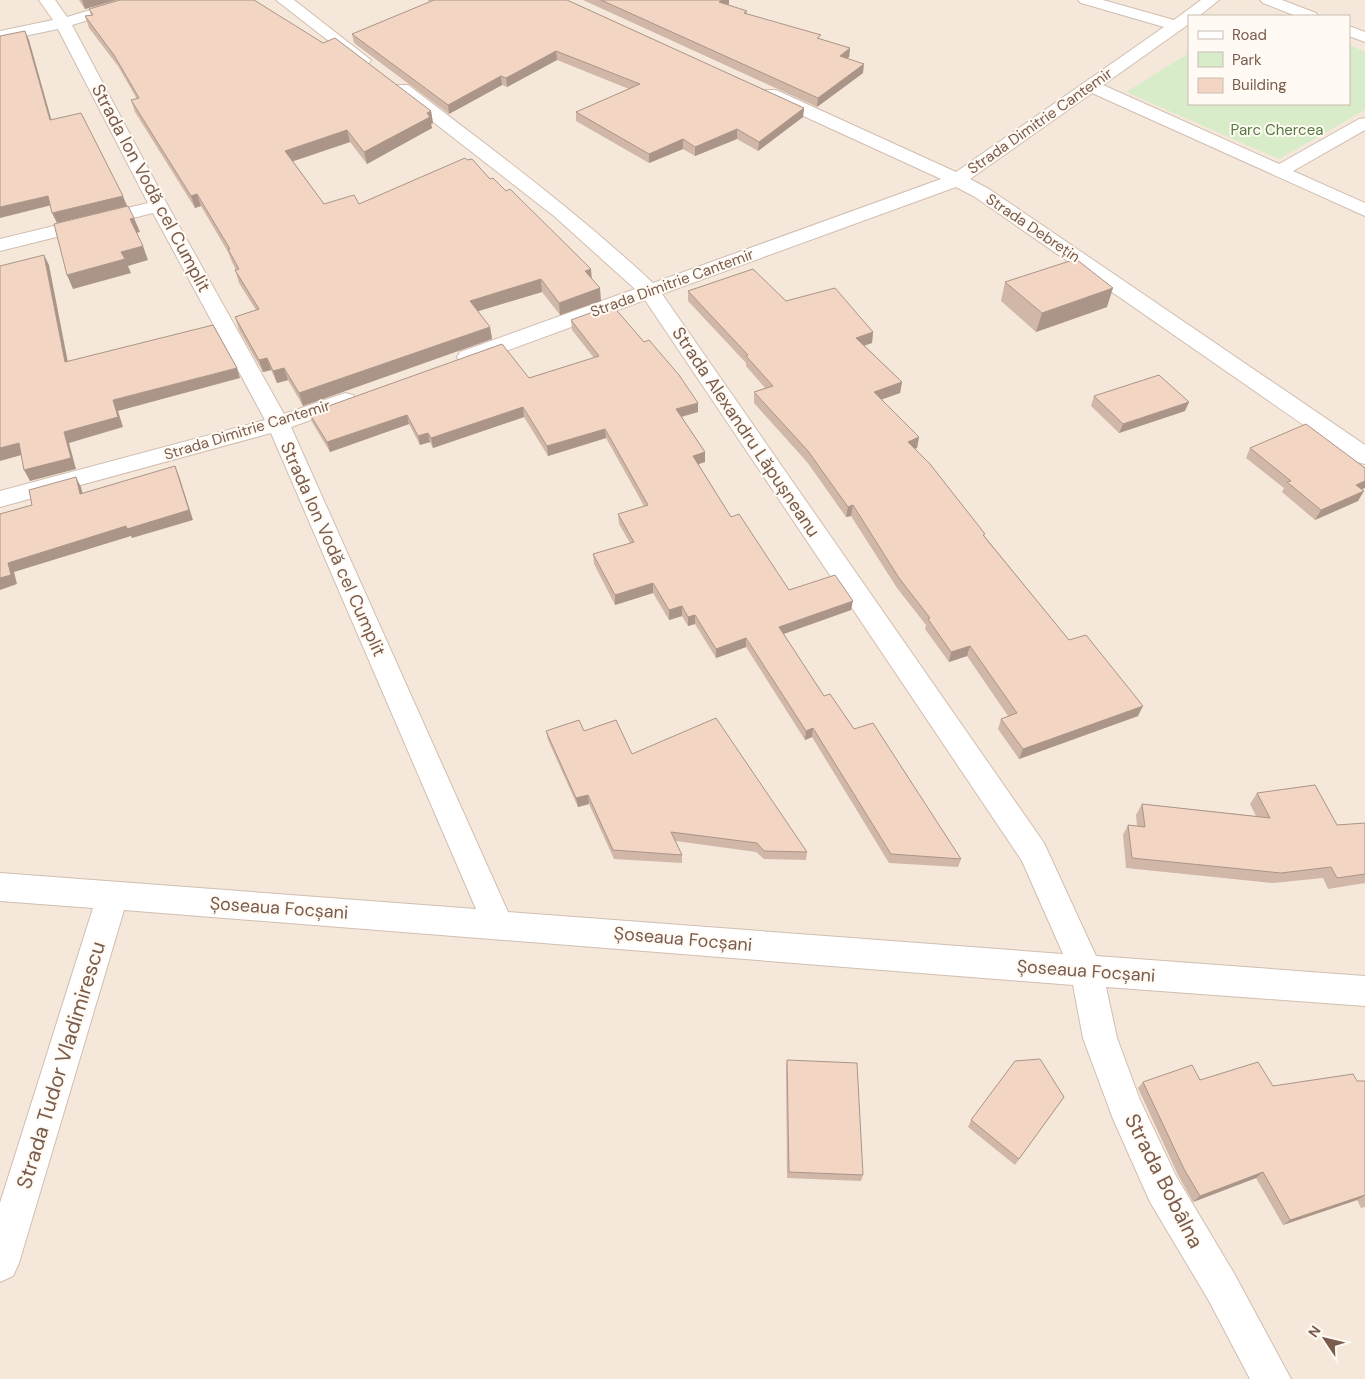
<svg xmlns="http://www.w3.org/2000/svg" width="1365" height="1379" font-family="'DM Sans',sans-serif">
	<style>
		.residential { fill: #f5e8da; fill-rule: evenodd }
		.green { fill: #d8ecc9 }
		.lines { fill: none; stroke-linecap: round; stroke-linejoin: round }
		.street-casing { stroke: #d1beb0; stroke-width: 2 }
		.street { fill: #fff; fill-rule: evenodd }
		.wall { fill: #d1b7a8 }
		.shaded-wall { fill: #aa9588 }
		.building { fill: #f3d5c3; stroke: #aa9588 }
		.labels { text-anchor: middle; stroke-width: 4; stroke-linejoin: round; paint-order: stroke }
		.far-street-label { font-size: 15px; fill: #7a5c4d; stroke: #fffaf3 }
		.far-park-label { font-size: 15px; fill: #537a41; stroke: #fffaf3 }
		.street-label { font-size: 18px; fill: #7a5c4d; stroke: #fffaf3 }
		.near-street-label { font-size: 21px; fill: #7a5c4d; stroke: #fffaf3 }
	</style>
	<rect width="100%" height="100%" fill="#fdf6ec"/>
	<!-- residential -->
	<path class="residential" d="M0 0H1365V1379H0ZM1189 16H1349V104H1189Z"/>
	<!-- green -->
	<path class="green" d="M1349 45 1365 52V110L1279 159 1126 92 1189 53V104H1349Z"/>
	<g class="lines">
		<!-- street casing -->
		<g class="street-casing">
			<g id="street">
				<path d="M39 0H55L67 17 123 0H147L144 3 72 25 168 206 284 414 345 393 353 395 356 400 353 405 291 427 508 912 1063 954 1022 861 645 300 476 362 468 364 460 362 457 357 460 352 635 289 554 216 396 93 394 89 396 85H408C492 149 576 211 653 283L941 179 764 98 762 94 764 90H776L956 172 1164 27 1081 3 1078 0H1103L1174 20 1201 0H1219L1199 16H1189V24L1103 85 1279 164 1359 119 1365 118V130L1293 171 1365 203V216L1092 93 970 179 989 189 1365 445V464L1357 462 975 197 956 187 662 294 1044 843 1096 956 1365 976V1006L1106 987 1117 1038 1140 1100 1176 1176 1235 1275 1291 1379H1250L1209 1301 1150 1202 1113 1119 1083 1038 1073 985 124 910 19 1263 13 1276 0 1282V1203L93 908 0 901V873L476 909 271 433 0 507V491L265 420 153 213 0 251V239L148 203 58 29 0 41V31L53 20Z"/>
				<path d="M276 0H294L371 60 369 63H357Z"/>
				<path d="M1260 0H1282L1316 13 1318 16H1296L1263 3Z"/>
				<path d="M1349 26 1365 32V42L1349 36Z"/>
			</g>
		</g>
		<!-- street -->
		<use href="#street" class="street"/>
	</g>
	<!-- wall -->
	<g class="wall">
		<path d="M79 0H117L85 9Z"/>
		<path d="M427 0H567L804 108 803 117 758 151 737 139 695 156 683 149 649 163 576 121V112L629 89 557 60 507 87 502 85 449 114 354 43 352 34 431 2Z"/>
		<path d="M583 0H729V4L728 5 747 11V14L821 39 850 48 849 57 847 59 863 73 817 107Z"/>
		<path d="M89 9 431 111 433 123 431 124 432 128 367 164 350 142 293 161 324 204H359L467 160 490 179 591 278 601 301 560 315 542 292 478 311 490 327 492 339 303 406 288 380 277 383 271 370 263 372 239 330 235 317 256 310 239 283 235 270H236L232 262 228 252 201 206 195 208 135 112 131 100 137 99 118 66 89 28 85 16 91 15Z"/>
		<path d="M1005 282 1107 307 1036 332 1001 301Z"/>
		<path d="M688 291 786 301 873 332 872 343 864 345 902 382 900 393 881 399 919 437 917 448 914 449 1069 640 1138 716 1019 759 998 729 1001 719 1008 716 967 656 949 662 925 629 926 625 897 588 851 516 846 517 807 462 754 403V392L765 388 746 366V363L688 301Z"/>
		<path d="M571 320 698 412 682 417 705 452V462L698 464 731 517 789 590 851 610 783 634 824 696 854 729 961 859 958 867 889 863 812 737 805 740 746 647 716 658 695 624 688 626 682 616 669 620 653 593 615 605 594 564 593 554 630 543 619 524 618 514 644 506 606 438 548 456 524 417 433 448 430 442 420 445 409 424 330 452 312 422 309 413 529 378 594 358 572 330Z"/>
		<path d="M1094 396 1185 411 1119 433 1091 406Z"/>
		<path d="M1250 448 1365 468V488L1362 489 1358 501 1315 520 1282 492 1284 488 1246 458Z"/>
		<path d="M546 731H584L632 754 807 852 806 860 764 859 756 852 676 841 682 855V863L614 859 589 804 578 807 548 740Z"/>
		<path d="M1257 793 1337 825 1365 823V883L1328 889 1323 878 1273 883 1126 868 1123 835 1128 825 1137 826 1136 815 1142 804 1256 816 1250 804Z"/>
		<path d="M787 1060 863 1175 861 1181 787 1178 786 1067Z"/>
		<path d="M1200 1080 1273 1086 1365 1081V1207L1361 1208 1357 1200 1283 1225 1256 1178 1193 1202 1178 1175 1138 1088 1143 1082Z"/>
		<path d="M1064 1097 1015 1165 968 1127 971 1120Z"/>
	</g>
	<!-- shaded-wall -->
	<g class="shaded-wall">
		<path d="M82 0H117L85 9Z"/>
		<path d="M722 0H729V4L719 11V2Z"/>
		<path d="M25 31 29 40 54 129 50 120Z"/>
		<path d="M850 48 849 57 839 65 840 56Z"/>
		<path d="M556 51 557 60 507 87 506 78Z"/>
		<path d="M864 64 863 73 817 107 818 98Z"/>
		<path d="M501 76 502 85 449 114 448 105Z"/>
		<path d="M804 108 803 117 758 151 759 142Z"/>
		<path d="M431 111 433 123 431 124 432 128 367 164 364 152Z"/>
		<path d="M737 129V139L695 156V147Z"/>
		<path d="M347 130 350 142 288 163 285 151Z"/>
		<path d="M683 139V149L649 163V154Z"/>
		<path d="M197 194 201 206 195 208 191 196Z"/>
		<path d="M48 196 52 205 0 218V207Z"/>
		<path d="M123 196 127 206 57 223 52 213Z"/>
		<path d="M134 218 140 232 136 233 130 219Z"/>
		<path d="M143 246 148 260 128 266 131 273 73 289 67 275 121 252Z"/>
		<path d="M44 255 49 265 70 373 65 362Z"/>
		<path d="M591 269 592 281 585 271Z"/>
		<path d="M541 279 542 292 472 313 470 301Z"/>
		<path d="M600 288 601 301 560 315 559 303Z"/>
		<path d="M1113 288 1107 307 1036 332 1042 313Z"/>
		<path d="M490 327 492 339 303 406 299 393Z"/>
		<path d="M873 332 872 343 855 349 856 338Z"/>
		<path d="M267 358 271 370 263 372 259 360Z"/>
		<path d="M237 368 240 378 118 411 123 427 69 443 76 469 30 481 24 470 64 432 113 400Z"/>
		<path d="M284 368 288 380 277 383 273 371Z"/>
		<path d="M902 382 900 393 872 403 874 392Z"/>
		<path d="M1189 402 1185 411 1119 433 1123 424Z"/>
		<path d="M698 403V412L676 418V409Z"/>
		<path d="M523 407 524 417 433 448 431 438Z"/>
		<path d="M407 415 409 424 330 452 327 442Z"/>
		<path d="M605 429 606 438 548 456 547 446Z"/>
		<path d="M428 433 430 442 420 445 418 436Z"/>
		<path d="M919 437 917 448 906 452 908 442Z"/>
		<path d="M19 443 25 454 0 461V448Z"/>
		<path d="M705 452V462L693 466V456Z"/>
		<path d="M175 466 179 476 193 520 132 538 131 536 14 572 17 584 0 590V578L8 563Z"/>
		<path d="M76 477 81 487 85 503 80 494Z"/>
		<path d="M1365 481V488L1350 494 1356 485Z"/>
		<path d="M1364 491 1358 501 1315 520 1321 510Z"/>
		<path d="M853 505 851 516 846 517 848 507Z"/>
		<path d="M653 583V593L615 605V595Z"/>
		<path d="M853 601 851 610 778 636 779 627Z"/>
		<path d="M682 606V616L669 620V610Z"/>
		<path d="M695 615V624L688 626V617Z"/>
		<path d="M746 638V647L716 658V649Z"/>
		<path d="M970 646 967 656 949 662 951 652Z"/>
		<path d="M1143 706 1138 716 1019 759 1023 749Z"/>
		<path d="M813 728 812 737 805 740 806 731Z"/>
		<path d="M588 795 589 804 578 807 576 798Z"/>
		<path d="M1263 1172 1256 1178 1193 1202 1200 1196Z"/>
		<path d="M1365 1195 1357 1200 1283 1225 1290 1220Z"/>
	</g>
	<!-- building -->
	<g class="building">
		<path d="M120 0H254L323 43 335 38 431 111 427 113 430 117 364 152 347 130 285 151 324 204 354 195 359 204 465 158 467 160 472 159 490 179 493 178 506 191 510 189 591 269 585 271 600 288 559 303 541 279 470 301 490 327 299 393 284 368 273 371 267 358 259 360 235 317 259 309 235 270 239 269 228 249H230L197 194 191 196 131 100 139 98 114 55 85 16 93 15 89 9Z"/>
		<path d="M434 0H567L804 108 759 142 737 129 695 147 683 139 649 154 576 112 640 84 556 51 506 78 501 76 448 105 352 34Z"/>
		<path d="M601 0H722L719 2 747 11 744 13 821 35 817 38 850 48 840 56 864 64 818 98Z"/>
		<path d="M25 31 50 120 81 113 123 196 52 213 48 196 0 207V36Z"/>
		<path d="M128 206 134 218 130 219 143 246 121 252 125 259 67 275 54 224Z"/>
		<path d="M44 255 65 362 213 325 237 368 113 400 118 417 64 432 71 458 24 470 19 443 0 448V266Z"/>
		<path d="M1076 259 1113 288 1042 313 1005 282Z"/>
		<path d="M753 269 786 301 835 288 873 332 856 338 902 382 874 392 919 437 908 442 930 464 985 534 983 535 1069 640 1086 635 1143 706 1023 749 1001 719 1017 713 970 646 951 652 928 619 930 618 899 578 853 505 848 507 808 451 754 392 773 386 746 356 748 355 688 291Z"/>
		<path d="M612 305 644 342 649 340 679 375 698 403 676 409 705 452 693 456 731 517 739 514 789 590 835 575 853 601 779 627 824 696 830 694 854 729 873 723 961 859 891 854 813 728 806 731 746 638 716 649 695 615 688 617 682 606 669 610 653 583 615 595 593 554 634 542 618 514 648 505 605 429 547 446 523 407 431 438 428 433 418 436 407 415 327 442 309 413 502 344 529 378 599 356 571 320Z"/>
		<path d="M1159 375 1189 402 1123 424 1094 396Z"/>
		<path d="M1306 424 1365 468V481L1356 485 1364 491 1321 510 1287 482 1291 481 1250 448Z"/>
		<path d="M175 466 189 510 127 529 126 526 8 563 11 575 0 578V514L32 505 29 490 76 477 80 494Z"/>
		<path d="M716 718 807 852 764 851 757 843 671 832 682 855 613 850 588 795 576 798 546 731 579 720 584 731 616 720 632 754Z"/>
		<path d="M1315 785 1337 825 1365 823V874L1337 878 1331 867 1281 873 1132 858 1128 825 1145 827 1142 804 1270 818 1257 793Z"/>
		<path d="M1040 1059 1064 1097 1019 1159 971 1120 1015 1061Z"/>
		<path d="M787 1060 857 1063 863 1175 789 1172Z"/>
		<path d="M1258 1062 1273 1086 1353 1074 1357 1081H1365V1195L1290 1220 1263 1172 1200 1196 1184 1169 1143 1082 1192 1065 1200 1080Z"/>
	</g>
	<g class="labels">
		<!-- far-street labels -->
		<g class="far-street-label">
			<text transform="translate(1040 121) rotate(-35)" y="5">Strada Dimitrie Cantemir</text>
			<text transform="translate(1033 228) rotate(34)" y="5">Strada Debrețin</text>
			<text transform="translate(672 283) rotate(-20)" y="5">Strada Dimitrie Cantemir</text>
			<text transform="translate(247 430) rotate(-17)" y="5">Strada Dimitrie Cantemir</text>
		</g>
		<!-- far-park labels -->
		<g class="far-park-label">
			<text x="1277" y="135">Parc Chercea</text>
		</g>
		<!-- street labels -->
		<g class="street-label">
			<text transform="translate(151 188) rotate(62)" y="6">Strada Ion Vodă cel Cumplit</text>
			<text transform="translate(746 432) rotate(56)" y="6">Strada Alexandru Lăpușneanu</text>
			<text transform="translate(333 549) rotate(66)" y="6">Strada Ion Vodă cel Cumplit</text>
			<text transform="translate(279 908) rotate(4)" y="6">Șoseaua Focșani</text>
			<text transform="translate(683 939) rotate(5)" y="6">Șoseaua Focșani</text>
			<text transform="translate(1086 971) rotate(4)" y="6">Șoseaua Focșani</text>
		</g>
		<!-- near-street labels -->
		<g class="near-street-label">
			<text transform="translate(61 1065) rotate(-73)" y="7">Strada Tudor Vladimirescu</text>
			<text transform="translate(1164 1181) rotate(63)" y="7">Strada Bobâlna</text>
		</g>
	</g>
	<!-- legend -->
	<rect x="1188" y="15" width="162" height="90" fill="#fffaf3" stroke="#cabbb1"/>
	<rect x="1198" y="31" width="25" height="8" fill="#ffffff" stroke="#cabbb1"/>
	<text x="1232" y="40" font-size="15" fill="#7a5c4d">Road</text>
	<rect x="1198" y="52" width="25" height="15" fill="#d8ecc9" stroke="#cabbb1"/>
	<text x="1232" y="65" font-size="15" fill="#7a5c4d">Park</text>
	<rect x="1198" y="78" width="25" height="15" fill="#f3d5c3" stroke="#cabbb1"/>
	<text x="1232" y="90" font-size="15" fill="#7a5c4d">Building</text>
	<!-- north arrow -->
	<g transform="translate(1325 1339) rotate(305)" stroke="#fffaf3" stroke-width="4" paint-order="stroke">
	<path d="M0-4L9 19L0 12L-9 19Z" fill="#7a5c4d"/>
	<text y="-8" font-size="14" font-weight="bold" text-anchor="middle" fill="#7a5c4d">N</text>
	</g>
</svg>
